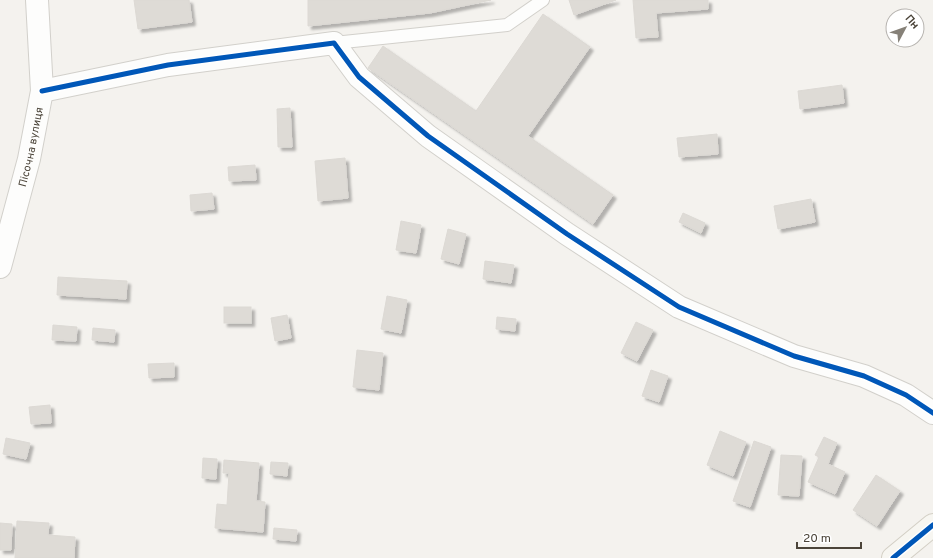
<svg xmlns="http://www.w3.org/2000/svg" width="933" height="558" font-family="Overpass,sans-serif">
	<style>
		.building { fill: #dedbd6; stroke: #dcd9d4; filter: url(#shadow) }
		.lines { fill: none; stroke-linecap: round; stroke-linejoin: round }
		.lane-casing { stroke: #d2d0cb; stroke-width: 14 }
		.street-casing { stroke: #d2d0cb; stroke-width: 24 }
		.secondary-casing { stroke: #d3cfc5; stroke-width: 24 }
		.lane { stroke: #fdfdfc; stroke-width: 12 }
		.street { stroke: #fdfdfc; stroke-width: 22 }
		.secondary { stroke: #f7f6f1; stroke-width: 22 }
		.cycleway-casing { stroke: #fff; stroke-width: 8 }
		.cycleway { stroke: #0057b8; stroke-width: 5 }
		.labels { text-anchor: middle; stroke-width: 4; stroke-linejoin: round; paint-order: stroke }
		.street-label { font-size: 11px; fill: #4b4439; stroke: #fff }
	</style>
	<defs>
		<filter id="shadow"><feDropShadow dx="3.5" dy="3.5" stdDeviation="1" flood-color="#0004"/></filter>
	</defs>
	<rect width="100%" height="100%" fill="#f4f2ee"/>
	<!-- building -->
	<g class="building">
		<path d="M134 0H189L192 22 138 29Z"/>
		<path d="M308 0H491L430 13 308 26Z"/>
		<path d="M569 0H616L574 15Z"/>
		<path d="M633 0H708V9L656 13 658 37 636 38Z"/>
		<path d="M543 14 590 47 528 136 613 195 593 224 368 68 383 46 476 111Z"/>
		<path d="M842 85 844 103 800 109 798 91Z"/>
		<path d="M290 108 292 147H278L277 109Z"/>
		<path d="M717 134 718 154 679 157 677 138Z"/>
		<path d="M345 158 348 198 318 201 315 161Z"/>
		<path d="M255 165 256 180 229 181 228 167Z"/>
		<path d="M212 193 214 209 191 211 190 195Z"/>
		<path d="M811 199 815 222 778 229 774 206Z"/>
		<path d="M683 213 705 223 701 233 679 222Z"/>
		<path d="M401 221 421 225 416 253 396 250Z"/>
		<path d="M448 229 466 234 459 264 441 259Z"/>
		<path d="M485 261 514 265 511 283 483 279Z"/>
		<path d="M58 277 127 281 126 299 57 295Z"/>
		<path d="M387 296 407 300 401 333 381 329Z"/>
		<rect x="224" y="307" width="27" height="16"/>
		<path d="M287 315 291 338 275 341 271 318Z"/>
		<path d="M497 317 516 319 515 331 496 329Z"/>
		<path d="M636 322 653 330 637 361 621 353Z"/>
		<path d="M53 325 77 327 76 341 52 340Z"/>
		<path d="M93 328 115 330 114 342 92 340Z"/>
		<path d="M357 350 383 353 379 390 353 387Z"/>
		<path d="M174 363V377L149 378 148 364Z"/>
		<path d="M651 370 668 376 659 402 642 396Z"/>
		<path d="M50 405 51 423 31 424 29 407Z"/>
		<path d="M720 431 746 442 733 476 707 465Z"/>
		<path d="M824 437 837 443 828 464 845 472 835 494 808 482 819 457 815 455Z"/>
		<path d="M6 438 30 443 26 459 3 454Z"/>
		<path d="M754 441 771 447 750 507 733 501Z"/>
		<path d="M781 455 802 456 799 496 778 495Z"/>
		<path d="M203 458 217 459 216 479 202 478Z"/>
		<path d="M224 460 259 463 256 501 265 502 263 532 215 528 217 504 227 505 229 473H223Z"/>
		<path d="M271 462 288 463 287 476 270 474Z"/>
		<path d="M876 475 900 491 877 526 853 510Z"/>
		<path d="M17 521 49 523 48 535 75 537 74 558H15Z"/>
		<path d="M0 523 12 524 11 550H0Z"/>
		<path d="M274 528 297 530 296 541 273 539Z"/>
	</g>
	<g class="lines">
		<!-- lane casing -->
		<g class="lane-casing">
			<path id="lane" d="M334 43 507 25 543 0"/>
		</g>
		<!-- street casing -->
		<g class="street-casing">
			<g id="street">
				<path d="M42 91 168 65 334 43 359 77 428 136 567 234 679 307 794 356 864 376 906 395 933 413"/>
				<path id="s1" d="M0 267 29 159 42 91 37 0"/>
			</g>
		</g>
		<!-- secondary casing -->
		<g class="secondary-casing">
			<path id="secondary" d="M893 558 933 525"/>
		</g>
		<!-- lane -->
		<use href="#lane" class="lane"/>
		<!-- street -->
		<use href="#street" class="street"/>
		<!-- secondary -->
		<use href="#secondary" class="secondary"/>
		<!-- cycleway casing -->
		<g class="cycleway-casing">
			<g id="cycleway">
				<path d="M42 91 168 65 334 43 359 77 428 136 567 234 679 307 794 356 864 376 906 395 933 413"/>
				<path d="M893 558 933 525"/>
			</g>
		</g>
		<!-- cycleway -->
		<use href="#cycleway" class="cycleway"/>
	</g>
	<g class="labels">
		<!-- street labels -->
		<g class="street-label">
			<text dy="4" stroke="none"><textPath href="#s1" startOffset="124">Пісочна вулиця</textPath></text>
		</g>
	</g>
	<!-- north arrow -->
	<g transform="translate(905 28) rotate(49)"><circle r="19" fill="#ffffff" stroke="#b7b4b0"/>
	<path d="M0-3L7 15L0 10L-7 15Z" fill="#868178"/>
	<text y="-6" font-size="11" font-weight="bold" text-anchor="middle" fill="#4b4439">Пн</text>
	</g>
	<!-- scale -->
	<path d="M797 542v6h64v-6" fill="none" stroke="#4b4439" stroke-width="2"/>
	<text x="803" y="542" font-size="12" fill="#4b4439" stroke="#ffffff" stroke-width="3" paint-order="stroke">20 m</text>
</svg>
